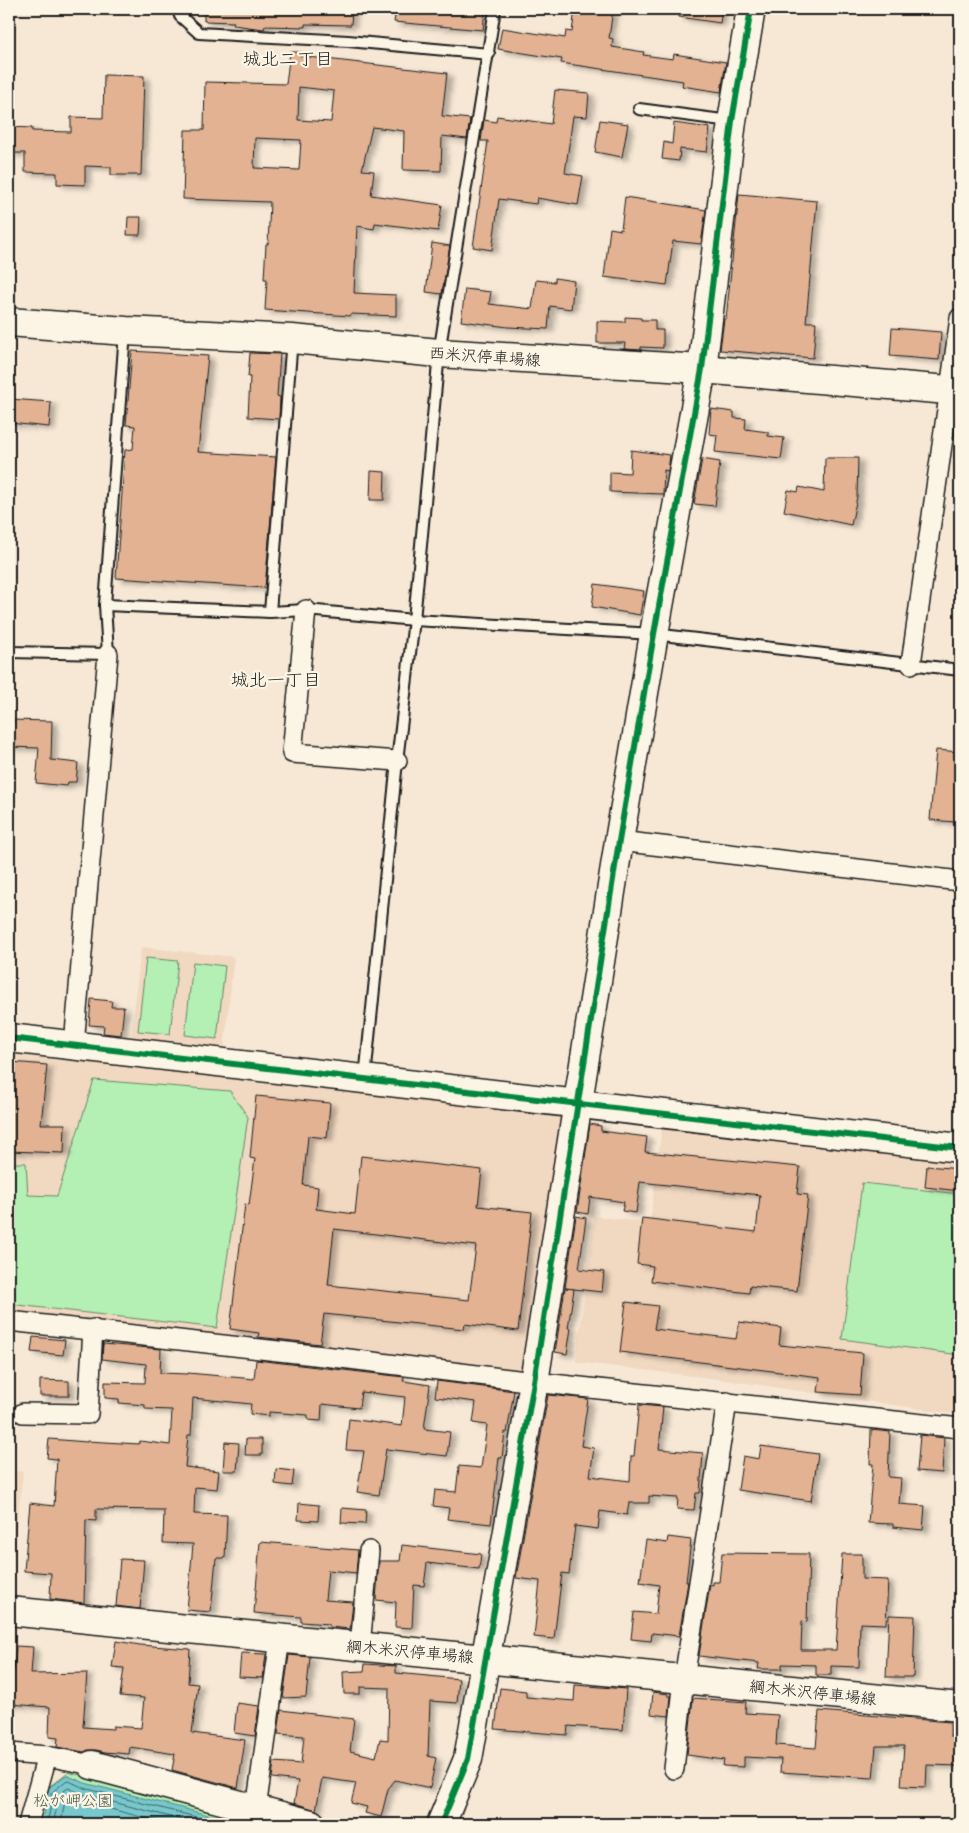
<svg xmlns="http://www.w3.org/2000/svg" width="969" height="1833" font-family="'Patrick Hand','Klee One',sans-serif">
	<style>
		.built { fill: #f1d8c1 }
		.green { fill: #b4efb3; stroke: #688668 }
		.water { fill: #77c8cd; stroke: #538386 }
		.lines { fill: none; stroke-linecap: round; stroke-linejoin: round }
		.shore { stroke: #406163; stroke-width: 1 }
		.building { fill: #e2b293; stroke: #1c1c1c; fill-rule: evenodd; filter: url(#shadow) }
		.lane-casing { stroke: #1c1c1c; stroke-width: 14 }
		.street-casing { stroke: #1c1c1c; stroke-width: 22 }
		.secondary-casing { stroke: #1c1c1c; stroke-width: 31 }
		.lane { stroke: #fcf5e5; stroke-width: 10 }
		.street { stroke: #fcf5e5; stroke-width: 19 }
		.secondary { stroke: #fcf5e5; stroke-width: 28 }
		.cycleway-casing { stroke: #fcf5e5; stroke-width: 9 }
		.cycleway { stroke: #00873e; stroke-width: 6 }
		.labels { text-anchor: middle; stroke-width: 4.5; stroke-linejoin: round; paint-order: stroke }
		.street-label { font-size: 16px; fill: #1c1c1c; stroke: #fcf5e5 }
		.park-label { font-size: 16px; fill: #4a5b49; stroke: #fcf5e5 }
		.neighbourhood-label { font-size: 18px; fill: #1c1c1c; stroke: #fcf5e5 }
	</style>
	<defs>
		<filter id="shadow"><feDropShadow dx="5.5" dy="3" stdDeviation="2.5" flood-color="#0004"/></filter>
	</defs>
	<rect width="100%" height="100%" fill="#f7e8d5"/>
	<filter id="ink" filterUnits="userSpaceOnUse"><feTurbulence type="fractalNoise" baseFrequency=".02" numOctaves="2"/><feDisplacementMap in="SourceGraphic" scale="10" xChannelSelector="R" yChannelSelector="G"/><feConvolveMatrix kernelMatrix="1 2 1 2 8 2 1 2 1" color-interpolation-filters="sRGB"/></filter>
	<g filter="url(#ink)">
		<!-- built -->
		<g class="built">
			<path d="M141 947 234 957 224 1050 131 1039Z"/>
			<path d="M9 1054 562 1111 524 1370 9 1312Z"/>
			<path d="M662 1126 960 1160V1415L726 1380 576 1362 594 1216 650 1223Z"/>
			<path d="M9 1470 23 1472 9 1594Z"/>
		</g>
		<!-- green -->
		<g class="green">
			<path d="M146 958 178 961 170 1034 138 1031Z"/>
			<path d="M193 962 225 966 217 1039 185 1035Z"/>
			<path d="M94 1080 230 1091 248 1117 217 1328 9 1304V1163H26L28 1195 57 1196Z"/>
			<path d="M862 1183 960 1194V1355L842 1339Z"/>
			<path d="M68 1772 273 1824H36L45 1790Z"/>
		</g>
		<!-- water -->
		<path class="water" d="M66 1775 85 1783 243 1824H42L45 1809 46 1790Z"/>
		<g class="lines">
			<!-- shore -->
			<g class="shore">
				<path d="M47 1824 50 1810 51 1793 67 1780 84 1788 223 1824"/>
				<path d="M53 1824 56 1811 57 1796 68 1788 82 1794 198 1824"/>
				<path d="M61 1824 65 1800 69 1796 80 1801 168 1824"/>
			</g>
		</g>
		<!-- building -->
		<g class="building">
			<path d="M204 9H352L351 25 305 24V27L265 26 264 29 233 25 234 22 204 21Z"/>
			<path d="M396 9H485L483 30 394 22Z"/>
			<path d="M575 9H613L609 38 613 39 612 47 644 52 643 55 673 59 674 54 726 62 721 92 682 86 683 81 561 63 562 59 498 49 502 28 565 38 566 31 572 32Z"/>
			<path d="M680 9H722L720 23 679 17Z"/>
			<path d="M290 52H300V56L447 73 442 116 470 119 467 139 442 136 441 171 403 170 404 131 372 127 362 170 374 171 371 195 442 205 438 231 375 223 374 229 357 226 354 293 396 295V316L351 314V316L265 310 267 279H264L266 244H268L270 202 183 199 185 130H204L205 82 286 84ZM299 87 334 91 331 122 298 120ZM255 138 301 140 299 170 254 168Z"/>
			<path d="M104 75 144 76 141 175H111V167L85 166V185L57 184V173L25 172V153H9V127L32 128V131L71 132V117L103 118Z"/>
			<path d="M555 90 589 93 587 117 573 116 565 173 583 176 578 205 537 198 536 204 499 199 492 250 473 247 488 141H481L484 120 496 122 497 116 551 124Z"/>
			<path d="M600 120 628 124 622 157 595 152Z"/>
			<path d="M674 123 710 128 707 152 680 149 679 161 662 159 664 142 672 144Z"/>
			<path d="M739 194 817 201 806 322H816L813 358 720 350 724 319H726Z"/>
			<path d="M625 197 706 210 701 244 673 241 667 285 604 277 610 228 621 230Z"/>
			<path d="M128 217H141L140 235H127Z"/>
			<path d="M432 243 450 246 442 294 426 292Z"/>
			<path d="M555 278 574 281 571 309 550 306 548 329 508 327 461 321 465 289 491 292 489 304 532 309 536 280 555 282Z"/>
			<path d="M625 317 641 318V320H655V330H663V348L641 347V350L624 349 625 343H597V321L625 322Z"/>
			<path d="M892 328 941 332 939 360 890 356Z"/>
			<path d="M132 351 208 356 198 452 276 457 265 588 116 578 125 450 133 449 135 426 126 425Z"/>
			<path d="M250 353 280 354 277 396 280 397 279 419 248 417 250 377H248Z"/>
			<path d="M9 399 51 402 49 427 9 423Z"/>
			<path d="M711 409 734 412V418L746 419 745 429 768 432V436L784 438 781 459 715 452 717 435 709 434Z"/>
			<path d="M631 450 670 455 668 471 664 470 663 494 610 492V472L630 473Z"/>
			<path d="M825 458H858L857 497 851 525 784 511 788 490 798 492 799 487 824 492Z"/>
			<path d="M702 459 720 462 715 506 694 504Z"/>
			<path d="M371 471 385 472 384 500H370Z"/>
			<path d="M595 584 644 591 640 615 592 607Z"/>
			<path d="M9 720 52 721 51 760 78 763 76 782H68L67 786 36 783 39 748 9 747Z"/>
			<path d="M936 750 960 752V791L957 790 955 822 930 820Z"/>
			<path d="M91 999 112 1001 111 1007H124L121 1035 103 1033 104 1026 89 1025Z"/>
			<path d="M11 1062 47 1065 41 1124H65L64 1153 9 1151V1084Z"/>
			<path d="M256 1096 330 1103 327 1138 308 1136 303 1185 318 1187 316 1209 355 1214 361 1156 482 1170 478 1206 532 1212 518 1331 465 1324 464 1329 324 1314 320 1344 258 1337 259 1333 230 1329 245 1204 249 1205 255 1159 250 1158ZM334 1229 476 1246 469 1300 328 1285Z"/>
			<path d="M590 1124 601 1126V1131L647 1137 645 1152 800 1167 797 1194 808 1195 797 1291 750 1286 749 1293 651 1281 653 1266 637 1264 642 1218 756 1232 760 1195 640 1182 636 1213 622 1211 624 1202 590 1197 588 1214 577 1212Z"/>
			<path d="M927 1166 960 1169V1191L925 1187Z"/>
			<path d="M576 1216 586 1218 579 1269 604 1272 602 1292 565 1288Z"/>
			<path d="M565 1288 574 1289 568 1328H571L567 1354 555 1352Z"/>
			<path d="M626 1302 658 1306 654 1329 736 1339 739 1322 781 1328 779 1345 863 1353 860 1395 818 1392 820 1377 620 1352Z"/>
			<path d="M33 1337 65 1340 63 1355 31 1352Z"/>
			<path d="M103 1344 161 1349 160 1373 188 1374V1373L254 1379 256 1360 404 1377 403 1381 430 1385 424 1429 450 1432 447 1456 386 1449 379 1495 357 1492 364 1451 346 1450 349 1419 402 1426 405 1397 361 1392 359 1408 322 1404 321 1421 308 1420V1415L269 1412V1416L250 1414 251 1404 193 1398 191 1435H188L185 1467 219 1471 217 1489 195 1487 194 1514 227 1515 225 1558H216L211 1612 187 1610 193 1544 163 1543 164 1510 96 1509V1521L86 1520 84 1603 50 1599 51 1573 24 1571 30 1503 54 1506 57 1459 47 1458 49 1439 87 1442V1441L139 1444 140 1441 170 1445 172 1410 145 1409V1405L119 1403V1399L105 1398V1382L145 1383 146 1364 102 1359Z"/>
			<path d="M40 1380 69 1381V1396H40Z"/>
			<path d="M437 1381 514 1391 507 1433 505 1432 502 1458H499L491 1524 447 1519 449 1508 433 1506 435 1490 456 1492 459 1466 481 1468 487 1425 473 1423 476 1402 435 1397Z"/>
			<path d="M548 1395 588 1399 581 1446 594 1448 590 1476 630 1481 631 1456H634L639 1405 663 1407 659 1449 703 1453 700 1493H696L694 1510 677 1509 678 1498 649 1496V1503H629L627 1515 600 1511 598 1529 575 1526 569 1574 562 1573 554 1639 534 1637 540 1581 516 1578Z"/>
			<path d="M871 1430 890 1432 888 1477 901 1478 899 1504 925 1506 923 1530 893 1527V1524L868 1523 873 1464H870Z"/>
			<path d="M920 1435 944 1438 942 1473 917 1471Z"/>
			<path d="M246 1439H262V1455H245Z"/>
			<path d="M225 1442 239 1443 237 1471H223Z"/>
			<path d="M761 1446 818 1454 811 1501 738 1490 743 1456 759 1459Z"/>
			<path d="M276 1469 294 1471 292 1486 275 1484Z"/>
			<path d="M299 1503 319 1505 318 1521 298 1520Z"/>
			<path d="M342 1508 366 1510 365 1524 341 1523Z"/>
			<path d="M668 1537 691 1540 686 1582H688L679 1636 652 1633 651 1641 631 1639 634 1612 656 1614 659 1585 640 1582 646 1540 667 1543Z"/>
			<path d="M260 1542 358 1550 356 1573 328 1570 325 1600 353 1602 350 1629 329 1627V1624L301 1622V1617L254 1613Z"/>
			<path d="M402 1545 481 1554 479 1569 427 1563 424 1586 414 1585 412 1628 395 1627 396 1602 376 1600 379 1561H400Z"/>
			<path d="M722 1553 809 1554 807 1622 802 1621 801 1650H836L842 1554H862V1579L888 1580 886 1624 860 1623 859 1667 831 1666V1675H816V1665L782 1664V1669H758L759 1663 699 1656 710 1584 713 1585V1582H719Z"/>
			<path d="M120 1559 144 1560 140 1609 116 1606Z"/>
			<path d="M889 1615 915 1616 913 1677H886Z"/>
			<path d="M116 1641 140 1645 190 1649 188 1683 198 1684 192 1733 245 1740 238 1788 172 1770 175 1754 130 1747 129 1754 105 1752 96 1750H88L84 1752 57 1747 58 1738 49 1737 50 1707 9 1704 10 1671H14L16 1646 33 1647 31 1674 87 1673 83 1727 113 1729V1726L141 1728 144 1698 120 1696 124 1668 112 1667Z"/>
			<path d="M241 1653 266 1654 263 1678 239 1677Z"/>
			<path d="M289 1655 310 1657 306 1697 283 1698Z"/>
			<path d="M365 1664 396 1666V1673L459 1679 457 1703 430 1701 428 1756 436 1758 430 1788 395 1780 388 1789 381 1817 365 1813 367 1807 351 1803 356 1783 322 1778 316 1810 294 1803 298 1781 272 1778 274 1762 301 1764 304 1736 278 1734 281 1710 354 1719 350 1751 376 1757 380 1739 388 1740 389 1688 360 1687V1694H344L343 1672 364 1671Z"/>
			<path d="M575 1685 626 1689 623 1730 568 1726 567 1735 495 1729 500 1688 526 1691V1697L574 1701Z"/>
			<path d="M653 1692 668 1694V1696H671L669 1716 651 1714Z"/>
			<path d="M693 1698 746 1702 745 1713 778 1715 776 1745 816 1748 819 1711 950 1722V1736H960V1766L927 1765 926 1787 901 1786 904 1746H876L873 1778 780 1772 781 1759 744 1757V1767L723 1766 724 1760 687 1755Z"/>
			<path d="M237 1703 259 1706 255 1736 234 1733Z"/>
		</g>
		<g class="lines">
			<!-- lane casing -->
			<g class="lane-casing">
				<g id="lane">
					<path d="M178 9 180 16 199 33 348 41 489 54"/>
					<path d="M639 109 730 121"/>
					<path d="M105 605 270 612 306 610 414 620 654 634 960 670"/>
					<path d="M270 612 292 339"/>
					<path d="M9 652 108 654 105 605 125 332"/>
					<path d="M365 1078 397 761 414 620 439 353 495 9"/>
				</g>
			</g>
			<!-- street casing -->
			<g class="street-casing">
				<g id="street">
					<path d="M306 610 292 753 397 761"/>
					<path d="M911 664 960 318"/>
					<path d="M619 841 960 881"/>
					<path d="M74 1045 108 654"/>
					<path d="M9 1321 341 1358 534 1382 960 1428"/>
					<path d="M23 1413 88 1414 93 1329"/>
					<path d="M360 1646 369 1551"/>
					<path d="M9 1753 47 1756"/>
					<path d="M674 1769 684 1679 727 1402"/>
					<path d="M256 1809 280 1639"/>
					<path d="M28 1824 47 1756 92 1765"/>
				</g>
			</g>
			<!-- secondary casing -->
			<g class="secondary-casing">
				<g id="secondary">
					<path d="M9 322 126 331 292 339 439 353 702 369 960 391"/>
					<path d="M9 1038 960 1148"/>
					<path d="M9 1611 960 1707"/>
					<path d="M92 1765 311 1824"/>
					<path d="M441 1824 468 1759 534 1382 619 841 654 634 702 369 732 121 751 9"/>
				</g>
			</g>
			<!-- lane -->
			<use href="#lane" class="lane"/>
			<!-- street -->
			<use href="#street" class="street"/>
			<!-- secondary -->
			<use href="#secondary" class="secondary"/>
			<!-- cycleway casing -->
			<g class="cycleway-casing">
				<g id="cycleway">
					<path d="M9 1038 960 1148"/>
					<path d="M441 1824 468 1759 534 1382 619 841 654 634 702 369 732 121 751 9"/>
				</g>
			</g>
			<!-- cycleway -->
			<use href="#cycleway" class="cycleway"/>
		</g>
	</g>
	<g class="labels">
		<!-- street labels -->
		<g class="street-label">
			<text transform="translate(485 356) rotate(4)" y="6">西米沢停車場線</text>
			<text transform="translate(410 1651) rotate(5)" y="6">綱木米沢停車場線</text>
			<text transform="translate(813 1692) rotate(6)" y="6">綱木米沢停車場線</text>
		</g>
		<!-- park labels -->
		<g class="park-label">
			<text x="73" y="1806">松が岬公園</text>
		</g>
		<!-- neighbourhood labels -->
		<g class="neighbourhood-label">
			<text x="288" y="65">城北二丁目</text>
			<text x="276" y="686">城北一丁目</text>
		</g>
	</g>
	<!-- margin -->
	<rect width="969" height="1833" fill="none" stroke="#fcf5e5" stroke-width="30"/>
	<rect x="15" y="15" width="939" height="1803" fill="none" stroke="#1c1c1c" stroke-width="2" filter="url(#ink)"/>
</svg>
